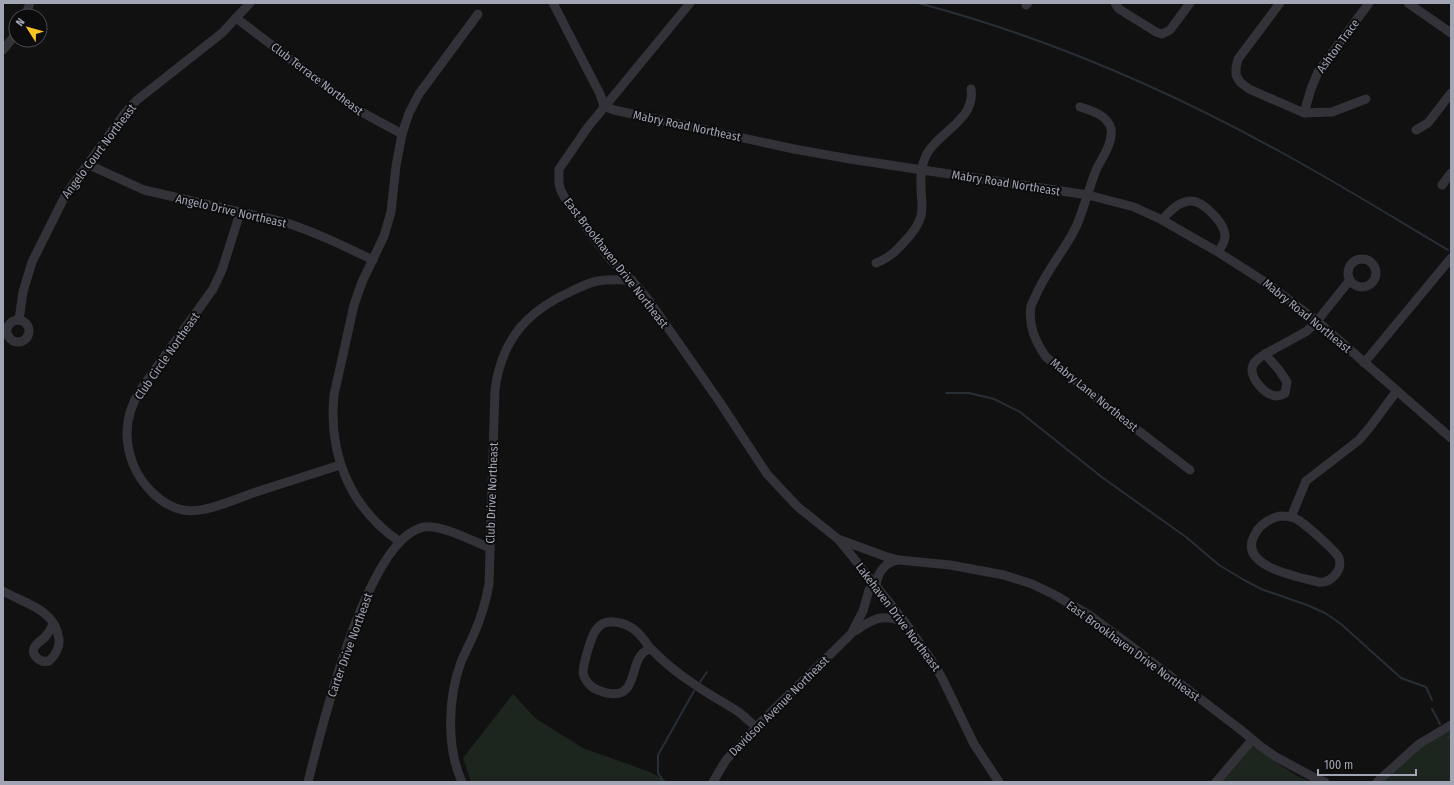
<svg xmlns="http://www.w3.org/2000/svg" width="1454" height="785" font-family="'Fira Sans Condensed',sans-serif">
	<style>
		.green { fill: #1d251f }
		.lines { fill: none; stroke-linecap: round; stroke-linejoin: round }
		.stream { stroke: #272e36; stroke-width: 2 }
		.minor { stroke: #323238; stroke-width: 9 }
		.labels { text-anchor: middle; stroke-width: 4; stroke-linejoin: round; paint-order: stroke }
		.street-label { font-size: 12px; fill: #a1a5b4; stroke: #0c0c0d }
	</style>
	<rect width="100%" height="100%" fill="#111112"/>
	<!-- green -->
	<g class="green">
		<path d="M513 694 535 718 583 748 650 772 669 782H471L463 758Z"/>
		<path d="M1451 723V782H1384L1421 745Z"/>
		<path d="M1252 746 1297 776 1311 782H1222Z"/>
	</g>
	<g class="lines">
		<!-- stream -->
		<g class="stream">
			<path d="M918 3C1047 37 1169 90 1286 155 1341 185 1394 218 1448 250"/>
			<path d="M946 393H969L994 399 1020 412 1103 478 1186 537 1219 565 1244 580 1261 589 1307 605 1325 613 1341 624 1401 678 1426 687 1432 700"/>
			<path d="M700 682 707 672"/>
			<path d="M1432 709 1440 724"/>
			<path d="M1448 737 1451 738"/>
			<path d="M664 782 658 773V755L694 691"/>
		</g>
		<!-- minor -->
		<g class="minor">
			<path d="M553 3 600 94 604 106"/>
			<path d="M690 3 588 127 559 169V184L561 191 569 205 611 260 635 284 650 302 719 401 767 474 798 507 838 539 887 557 899 560 950 565 1004 575 1032 584 1053 594 1089 615 1123 640 1241 730 1260 746 1276 757 1315 778 1325 782"/>
			<path d="M1115 3 1119 9 1156 32 1162 34 1170 30 1190 3"/>
			<path d="M1280 3 1238 59 1236 68V75L1240 82 1249 89 1304 113 1332 112 1366 99"/>
			<path d="M1408 3 1451 33"/>
			<path d="M1026 5 1028 3"/>
			<path d="M25 16 30 3"/>
			<path d="M236 18 356 109 402 134"/>
			<path d="M3 50 16 34"/>
			<path d="M604 106 614 110 794 149 850 159 1088 195 1134 207 1162 220 1218 252 1268 284 1317 321 1451 438"/>
			<path d="M1080 107C1090 110 1108 115 1111 129 1113 143 1103 156 1097 168 1088 189 1084 211 1074 231 1062 253 1046 272 1036 295 1035 298 1032 302 1031 306 1028 325 1035 341 1046 357L1119 416 1190 470"/>
			<path d="M1304 113 1311 89 1318 72 1369 3"/>
			<path d="M1416 130 1428 123 1451 93"/>
			<path d="M87 164 144 190 284 222C315 232 344 246 373 260"/>
			<path d="M1442 185 1451 173"/>
			<path d="M240 213 222 270 213 289 141 389C126 412 123 438 133 464 141 484 161 506 183 510 205 514 235 499 256 492 284 483 312 474 340 465"/>
			<path d="M1162 220C1170 211 1178 202 1190 201 1203 200 1224 223 1225 235 1226 241 1221 247 1218 252"/>
			<circle cx="1362" cy="273" r="14"/>
			<path d="M876 263C889 258 895 252 905 241 912 234 918 226 921 216 922 212 922 207 922 204 921 189 919 172 925 158 935 133 976 121 971 89"/>
			<path d="M19 320 23 292 32 262 66 194 125 113 137 100 222 33 250 3"/>
			<circle cx="18" cy="331" r="11"/>
			<path d="M1265 354 1279 370 1287 382 1285 393C1282 395 1279 396 1276 396 1265 395 1248 377 1253 365 1255 360 1261 357 1265 354Z"/>
			<path d="M1265 354 1307 331 1317 321 1350 280"/>
			<path d="M1364 363 1451 258"/>
			<path d="M1280 516C1286 516 1292 516 1298 520 1305 524 1336 551 1339 558 1343 571 1330 584 1318 582 1300 577 1238 567 1254 536 1259 525 1268 519 1280 516Z"/>
			<path d="M1291 517 1306 481 1359 440 1370 427 1396 392"/>
			<path d="M839 540 905 622 932 661 942 678 974 744 999 782"/>
			<path d="M400 542C350 508 328 454 334 395L354 305 362 282 384 236 391 212 396 166 402 134 409 113 419 94 478 14"/>
			<path d="M876 586C877 573 885 562 898 560"/>
			<path d="M3 591C25 604 55 609 59 639 60 647 55 656 49 661 44 662 40 661 37 658 28 649 38 643 44 638 48 634 51 629 53 624"/>
			<path d="M855 631C872 619 883 613 904 622"/>
			<path d="M650 649C626 656 642 700 607 693 600 691 594 690 589 684 586 681 584 677 583 673 583 665 591 636 596 630 600 624 606 621 614 622 627 623 637 630 644 640 647 643 648 647 651 649 663 661 677 673 691 682 707 694 724 702 740 713 745 717 750 722 756 727"/>
			<path d="M308 782C321 730 367 537 424 527 441 524 474 542 490 548"/>
			<path d="M462 782C446 747 448 697 461 662 465 652 470 643 474 634 481 618 486 601 489 584L495 389C502 339 527 311 572 291 581 287 589 282 598 281 609 279 621 280 632 280"/>
			<path d="M713 782 726 760 762 721 851 634 863 611 869 590 872 587 876 586"/>
			<path d="M1216 782 1252 740"/>
			<path d="M1377 782 1419 744 1451 725"/>
		</g>
	</g>
	<g class="labels">
		<!-- street labels -->
		<g class="street-label">
			<text transform="translate(1338 46) rotate(-54)" y="4">Ashton Trace</text>
			<text transform="translate(317 79) rotate(37)" y="4">Club Terrace Northeast</text>
			<text transform="translate(687 126) rotate(12)" y="4">Mabry Road Northeast</text>
			<text transform="translate(99 151) rotate(-53)" y="4">Angelo Court Northeast</text>
			<text transform="translate(1006 183) rotate(9)" y="4">Mabry Road Northeast</text>
			<text transform="translate(231 211) rotate(13)" y="4">Angelo Drive Northeast</text>
			<text transform="translate(616 263) rotate(52)" y="4">East Brookhaven Drive Northeast</text>
			<text transform="translate(1307 316) rotate(39)" y="4">Mabry Road Northeast</text>
			<text transform="translate(167 356) rotate(-55)" y="4">Club Circle Northeast</text>
			<text transform="translate(1094 395) rotate(39)" y="4">Mabry Lane Northeast</text>
			<text transform="translate(492 493) rotate(-88)" y="4">Club Drive Northeast</text>
			<text transform="translate(898 617) rotate(53)" y="4">Lakehaven Drive Northeast</text>
			<text transform="translate(350 645) rotate(-70)" y="4">Carter Drive Northeast</text>
			<text transform="translate(1133 651) rotate(36)" y="4">East Brookhaven Drive Northeast</text>
			<text transform="translate(779 706) rotate(-45)" y="4">Davidson Avenue Northeast</text>
		</g>
	</g>
	<!-- border -->
	<rect width="1454" height="785" fill="none" stroke="#a1a5b4" stroke-width="8"/>
	<!-- north arrow -->
	<g transform="translate(28 28) rotate(307)"><circle r="19" fill="#0c0c0d" stroke="#484950"/>
	<path d="M0-3L7 15L0 10L-7 15Z" fill="#f9c422"/>
	<text y="-6" font-size="11" font-weight="bold" text-anchor="middle" fill="#a1a5b4">N</text>
	</g>
	<!-- scale -->
	<path d="M1318 769v6h98v-6" fill="none" stroke="#a1a5b4" stroke-width="2"/>
	<text x="1324" y="769" font-size="12" fill="#a1a5b4" stroke="#0c0c0d" stroke-width="3" paint-order="stroke">100 m</text>
</svg>
